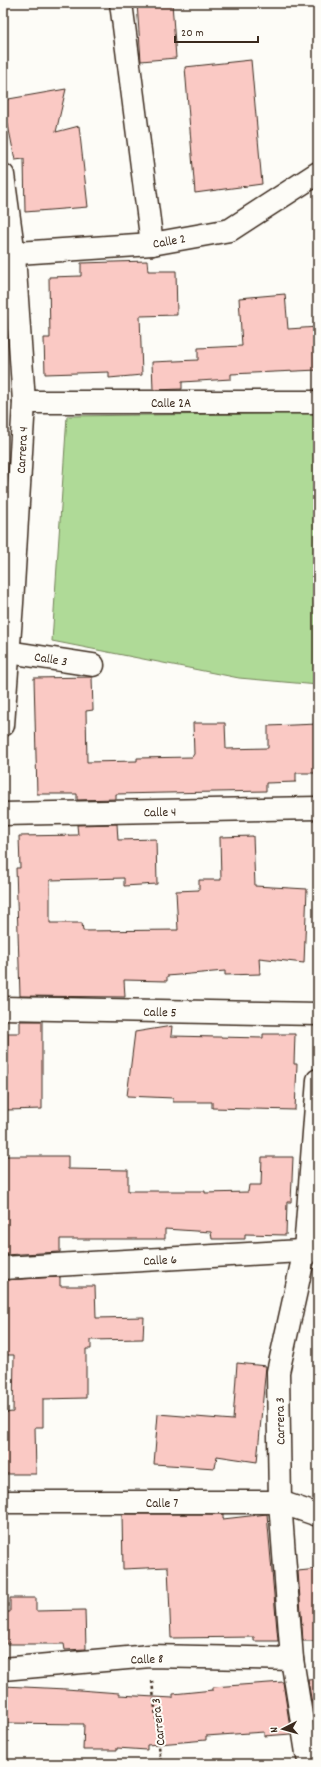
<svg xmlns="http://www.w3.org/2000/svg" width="321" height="1767" font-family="Dekko,sans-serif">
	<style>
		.green { fill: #afda97; stroke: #75825a }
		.building { fill: #fac9c4; stroke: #3b2a1e }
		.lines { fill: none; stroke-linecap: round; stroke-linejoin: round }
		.minor-casing { stroke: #3b2a1e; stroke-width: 25 }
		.tertiary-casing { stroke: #3b2a1e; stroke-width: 25 }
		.path { stroke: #3b2a1e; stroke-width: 2.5; stroke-dasharray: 3 3; stroke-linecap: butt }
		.minor { stroke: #fdfcf7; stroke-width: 22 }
		.tertiary { stroke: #fdfcf7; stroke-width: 22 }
		.labels { text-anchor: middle; stroke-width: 4; stroke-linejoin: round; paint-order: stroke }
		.street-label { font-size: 13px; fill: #3b2a1e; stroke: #fdfcf7 }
	</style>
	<rect width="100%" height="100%" fill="#fdfcf7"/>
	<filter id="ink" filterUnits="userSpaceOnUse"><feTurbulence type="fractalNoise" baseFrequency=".025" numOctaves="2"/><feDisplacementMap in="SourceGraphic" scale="8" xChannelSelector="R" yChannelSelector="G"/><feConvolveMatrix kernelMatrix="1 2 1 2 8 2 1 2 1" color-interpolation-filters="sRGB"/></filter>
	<g filter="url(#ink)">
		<!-- green -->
		<path class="green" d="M318 413V685L239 678 52 641 67 416Z"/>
		<!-- building -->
		<g class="building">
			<path d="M137 3H172L176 58 141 61Z"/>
			<path d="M251 60 262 184 195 193 185 67Z"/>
			<path d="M66 89 56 132 79 126 88 207 25 212 24 159 15 160 3 100Z"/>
			<path d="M147 261 148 271H176L177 315 140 316 142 375 109 378V372L45 374 44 338H50L49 277 81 276V263Z"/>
			<path d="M285 294 288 329 318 327V370L231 374V379L182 382V389L153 390 152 362 198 360V348L242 346 239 298Z"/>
			<path d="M92 677 93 710 86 711 87 762 137 761V758L192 757 194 754 193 723H225L226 749 268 748V726L318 724V773H296V782L266 783V791L116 794V799L77 800V794H37L34 678Z"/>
			<path d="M117 824 118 840 156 839 157 884 124 886V878L50 880V923H82L83 931 178 930 176 891 199 890V880H221L220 837 253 836 255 886 307 889 304 963 259 958 260 974 225 975V971L167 976V981L124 980 125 997 20 996 16 868H20L19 836 78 835 77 825Z"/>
			<path d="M20 1021H42V1109L7 1110 8 1033H20Z"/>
			<path d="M172 1026 171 1036 263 1038V1034H295L294 1064H297L295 1110 212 1108V1102H173V1098L127 1096 135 1032Z"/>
			<path d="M4 1156H68V1169L128 1170V1191H205V1193L248 1192 249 1185H261L262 1157H293L291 1202H287L286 1235 245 1234V1239H212L211 1232 165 1229V1239H60V1252L3 1255Z"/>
			<path d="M60 1277V1286H95L96 1318 144 1317 143 1339 91 1340V1349H86V1398L43 1399V1427H35L36 1474H3V1413L13 1412 14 1355H3V1280Z"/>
			<path d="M237 1363 266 1366 257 1462 217 1456 215 1468 154 1464 158 1414 233 1420Z"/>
			<path d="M122 1514H223V1519L267 1514 278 1641H254V1637L171 1638 168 1567 123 1569Z"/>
			<path d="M318 1569V1641H303L298 1571Z"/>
			<path d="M10 1598H36V1611L85 1610 86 1649 65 1650 64 1644H6L5 1612H10Z"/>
			<path d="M318 1679V1716H314L308 1680Z"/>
			<path d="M283 1682 291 1734 264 1736V1732L206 1736V1740L147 1745V1750L117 1748V1750H83L84 1724 3 1723V1686L66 1689 119 1693V1695L173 1698V1694L213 1690V1687Z"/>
		</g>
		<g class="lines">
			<!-- minor casing -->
			<g class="minor-casing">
				<g id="minor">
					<path d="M121 3 152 244"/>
					<path d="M3 175 14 255 24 402 12 603 3 725"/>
					<path d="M3 254 152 244 230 230 318 173"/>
					<path d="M24 402H318"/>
					<path d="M8 652 93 665"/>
					<path d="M3 814 318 808"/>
					<path d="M3 1008 318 1014"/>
					<path d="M3 1268 318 1250"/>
					<path d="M3 1669 150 1656 292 1659"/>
					<path d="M310 1764 307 1753 292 1659 280 1502 278 1372 305 1250 318 1080"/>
				</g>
			</g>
			<!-- tertiary casing -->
			<g class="tertiary-casing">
				<path id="tertiary" d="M3 1502H280L318 1515"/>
			</g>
			<!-- path -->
			<path class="path" d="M152 1681 161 1764"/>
			<!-- minor -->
			<use href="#minor" class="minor"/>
			<!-- tertiary -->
			<use href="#tertiary" class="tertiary"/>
		</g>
	</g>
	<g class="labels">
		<!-- street labels -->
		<g class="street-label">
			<text transform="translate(169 240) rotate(-10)" y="5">Calle 2</text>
			<text x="171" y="407">Calle 2A</text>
			<text transform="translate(21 450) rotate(-87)" y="5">Carrera 4</text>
			<text transform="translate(51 658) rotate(9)" y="5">Calle 3</text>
			<text transform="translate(160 811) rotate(-1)" y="5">Calle 4</text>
			<text transform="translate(160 1011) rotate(1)" y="5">Calle 5</text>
			<text transform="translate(160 1259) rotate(-3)" y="5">Calle 6</text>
			<text transform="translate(279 1421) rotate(-91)" y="5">Carrera 3</text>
			<text x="162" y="1507">Calle 7</text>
			<text transform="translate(147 1658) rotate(-2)" y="5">Calle 8</text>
			<text transform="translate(157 1722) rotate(-96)" y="5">Carrera 3</text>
		</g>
	</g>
	<!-- margin -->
	<rect width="321" height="1767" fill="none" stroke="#fdfcf7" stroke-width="16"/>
	<rect x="8" y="8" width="305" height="1751" fill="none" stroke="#3b2a1e" stroke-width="1.5" filter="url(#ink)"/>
	<!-- north arrow -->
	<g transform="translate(283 1729) rotate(264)" stroke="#fdfcf7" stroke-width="3" paint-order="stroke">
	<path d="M0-3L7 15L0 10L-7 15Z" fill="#3b2a1e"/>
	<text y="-6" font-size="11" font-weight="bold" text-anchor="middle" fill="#3b2a1e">N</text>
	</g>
	<!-- scale -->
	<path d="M175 36v6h83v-6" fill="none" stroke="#3b2a1e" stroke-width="2"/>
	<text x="181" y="36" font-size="12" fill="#3b2a1e" stroke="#fdfcf7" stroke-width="3" paint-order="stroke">20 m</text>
</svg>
